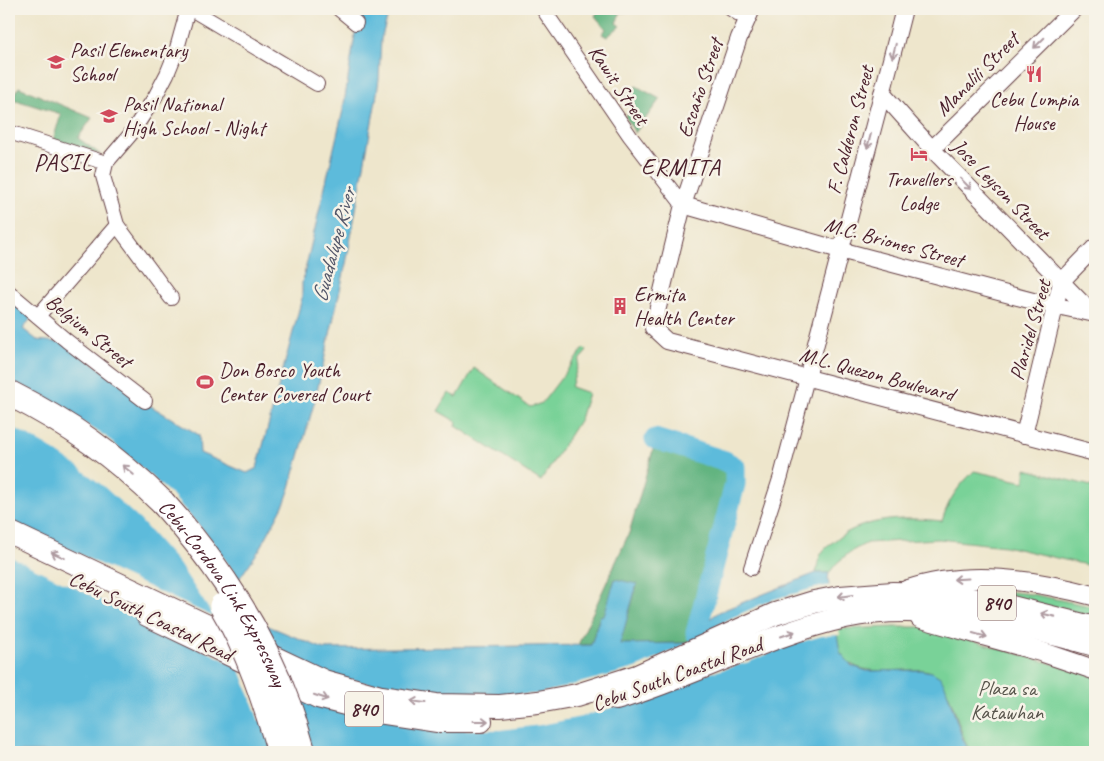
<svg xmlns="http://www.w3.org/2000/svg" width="1104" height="761" font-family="Caveat,sans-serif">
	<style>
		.green { fill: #79d298; stroke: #627862 }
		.forest { fill: #62b480; stroke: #566a56 }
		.water { fill: #5dbbdb; stroke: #546d83 }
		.pier { fill: #eee6cc }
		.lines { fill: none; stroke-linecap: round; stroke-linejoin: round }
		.river { stroke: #5dbbdb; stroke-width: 21 }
		.minor-casing { stroke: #633d43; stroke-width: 16 }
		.tertiary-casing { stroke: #633d43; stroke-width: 18 }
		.secondary-casing { stroke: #633d43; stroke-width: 21 }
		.trunk-casing { stroke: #633d43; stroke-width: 24 }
		.motorway-casing { stroke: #633d43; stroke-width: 27 }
		.minor { stroke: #fff; stroke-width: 14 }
		.tertiary { stroke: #fff; stroke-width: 16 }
		.secondary { stroke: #fff; stroke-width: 19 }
		.trunk { stroke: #fff; stroke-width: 22 }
		.motorway { stroke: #fff; stroke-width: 25 }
		.motorway-bridge-casing { stroke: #633d43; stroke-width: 27; stroke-linecap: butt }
		.motorway-bridge { stroke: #fff; stroke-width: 25 }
		.oneway { stroke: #ae9aa0 }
		.labels { text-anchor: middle; stroke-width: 5; stroke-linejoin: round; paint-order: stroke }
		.shield { fill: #f7f3e8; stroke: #7e5f64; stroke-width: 1 }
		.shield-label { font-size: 20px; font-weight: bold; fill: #4a1f2b }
		.poi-label { font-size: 21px; fill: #4a1f2b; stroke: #f7f3e8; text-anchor: start }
		.street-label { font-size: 21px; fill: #4a1f2b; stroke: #f7f3e8 }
		.park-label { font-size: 21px; fill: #58554c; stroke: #f7f3e8 }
		.water-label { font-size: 22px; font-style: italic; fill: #515669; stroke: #f7f3e8 }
		.quarter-label { font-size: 24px; letter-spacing: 1px; fill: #4a1f2b; stroke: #f7f3e8 }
	</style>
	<rect width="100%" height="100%" fill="#f7f3e8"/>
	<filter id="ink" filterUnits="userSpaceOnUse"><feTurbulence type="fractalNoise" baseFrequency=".02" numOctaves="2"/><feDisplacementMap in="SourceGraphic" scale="10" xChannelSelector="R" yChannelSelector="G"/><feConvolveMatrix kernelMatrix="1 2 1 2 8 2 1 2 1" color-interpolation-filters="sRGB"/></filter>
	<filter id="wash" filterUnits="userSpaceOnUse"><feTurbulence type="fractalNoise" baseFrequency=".0096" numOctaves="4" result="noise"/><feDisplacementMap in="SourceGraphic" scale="20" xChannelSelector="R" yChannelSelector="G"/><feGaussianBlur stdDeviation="1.12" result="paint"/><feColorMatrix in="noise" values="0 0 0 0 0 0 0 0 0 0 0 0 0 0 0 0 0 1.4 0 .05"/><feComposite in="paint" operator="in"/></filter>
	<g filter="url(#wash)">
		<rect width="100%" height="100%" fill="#eee6cc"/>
		<!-- green -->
		<g class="green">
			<path d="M584 348 587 351 580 359 571 387 588 393 580 419 541 481 456 426 457 422 438 411 449 393 457 397 474 368 530 407 542 403Z"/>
			<path d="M1026 469 1095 487V567L1005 546 938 539 867 543 850 552 837 563 829 573H816C817 567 818 560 821 554 825 547 832 543 838 538 867 517 907 517 942 521 949 498 958 487 974 471L1024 482Z"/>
			<path d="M984 589 1031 594 1095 607V619L979 590Z"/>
			<path d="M896 627H926L1095 676V752H970C958 731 952 686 933 673 927 669 917 670 911 670 888 670 853 677 840 652 837 646 837 636 836 629Z"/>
		</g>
		<!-- forest -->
		<g class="forest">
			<path d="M599 9H624L626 12H621L616 23 620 26 607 37 602 34 606 29 595 16Z"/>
			<path d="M636 86 660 99 635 133 625 116 634 110 625 96Z"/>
			<path d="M19 87 92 118 78 138 100 154V155L53 140 61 114 12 99Z"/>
			<path d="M655 443 733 471 690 643 619 644 637 585 604 615 600 616 591 645H578L629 533Z"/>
		</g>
		<!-- water -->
		<path class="water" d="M359 9H390L381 39 379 79 376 100 346 264 315 400 290 488 285 502 260 549 220 606 324 649 591 645 600 616 604 615 615 579 637 584 620 644 689 643C698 631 707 620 719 612L816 573H829L828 579 840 652 852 666 867 671 921 670 932 672 940 677 945 685 963 740 970 752H9V294L34 314 23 329 37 340 67 343 146 403 199 435 200 453 247 473 257 468 302 298V283L343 110Z"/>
		<!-- pier -->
		<path class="pier" d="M9 380 37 394 105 436 172 495 212 541 233 571 279 652 327 675 435 698 538 694 636 668 682 646 731 618 771 600 811 589 831 585 840 635 822 636 787 646 749 662 693 678 644 698 581 717 541 725 500 730 437 729 296 695 259 721 239 667 9 556V522L214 617 179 564 140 520 103 486 77 466 47 446 9 425Z"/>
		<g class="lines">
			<!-- river -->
			<path class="river" d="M655 439 725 461 735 467V484L696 633"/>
		</g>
	</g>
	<g filter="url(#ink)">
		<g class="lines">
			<!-- minor casing -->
			<g class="minor-casing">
				<g id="minor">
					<path d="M191 9 317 84"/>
					<path d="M339 9 356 23"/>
					<path d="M543 9 630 136 683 205"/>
					<path d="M731 9 747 19"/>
					<path d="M9 132 106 163"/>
					<path d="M9 292 67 341 145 401"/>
					<path d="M171 298 117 225 103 176 106 163 130 135 155 97 167 74 176 52 188 9"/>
					<path d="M38 316 117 225"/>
					<path d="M751 568 781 476 807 378"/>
				</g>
			</g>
			<!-- tertiary casing -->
			<g class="tertiary-casing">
				<g id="tertiary">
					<path d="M752 9 739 38 683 205 653 328 667 341 1095 453"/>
					<path d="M882 93 932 149 1092 313"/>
					<path d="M932 149 1074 9"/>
					<path d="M683 205 840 250 1033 301 1095 314"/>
					<path d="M807 378C839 254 873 132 904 9"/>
					<path d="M1024 435 1061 282 1095 247"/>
				</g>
			</g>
			<!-- secondary casing -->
			<g class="secondary-casing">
				<g id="secondary">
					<path d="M907 590C967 569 1035 580 1095 596"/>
					<path d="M920 618 1042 652 1095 670"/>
				</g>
			</g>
			<!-- trunk casing -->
			<g class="trunk-casing">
				<g id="trunk">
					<path d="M9 532 324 681 381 697 436 705 500 706 538 702 577 695 637 676 775 614 814 602 840 597 893 593 939 594 966 598 1000 604 1095 628"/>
					<path d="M147 615 318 697 377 712 436 721H481"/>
					<path d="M616 699C694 676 765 635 845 617 927 599 1016 624 1095 645"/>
				</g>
			</g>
			<!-- motorway casing -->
			<g class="motorway-casing">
				<path id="motorway" d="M9 393C70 424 114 455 163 503"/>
			</g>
			<!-- minor -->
			<use href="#minor" class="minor"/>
			<!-- tertiary -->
			<use href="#tertiary" class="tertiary"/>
			<!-- secondary -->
			<use href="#secondary" class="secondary"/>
			<!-- trunk -->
			<use href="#trunk" class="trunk"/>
			<!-- motorway -->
			<use href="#motorway" class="motorway"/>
			<!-- motorway-bridge casing -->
			<g class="motorway-bridge-casing">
				<g id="motorway-bridge">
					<path id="s1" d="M163 503C217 563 261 629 288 705 294 720 298 736 303 752"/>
					<path d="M222 606C249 651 265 702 280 752"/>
				</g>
			</g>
			<!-- motorway-bridge -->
			<use href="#motorway-bridge" class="motorway-bridge"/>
		</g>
		<!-- one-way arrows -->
		<defs><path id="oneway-shaft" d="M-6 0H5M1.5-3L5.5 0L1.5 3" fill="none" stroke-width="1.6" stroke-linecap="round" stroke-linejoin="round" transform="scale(1.25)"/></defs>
		<g class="oneway">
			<use href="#oneway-shaft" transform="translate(1039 43) rotate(135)"/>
			<use href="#oneway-shaft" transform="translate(894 51) rotate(104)"/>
			<use href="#oneway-shaft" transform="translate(869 141) rotate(105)"/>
			<use href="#oneway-shaft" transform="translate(966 184) rotate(46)"/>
			<use href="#oneway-shaft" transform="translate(128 470) rotate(-140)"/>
			<use href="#oneway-shaft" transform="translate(58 555) rotate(-155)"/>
			<use href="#oneway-shaft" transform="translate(961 579) rotate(177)"/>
			<use href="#oneway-shaft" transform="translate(845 596) rotate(172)"/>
			<use href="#oneway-shaft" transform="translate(1048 615) rotate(-166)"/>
			<use href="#oneway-shaft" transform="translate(788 634) rotate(-19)"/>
			<use href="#oneway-shaft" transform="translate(980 635) rotate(15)"/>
			<use href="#oneway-shaft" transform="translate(321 697) rotate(18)"/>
			<use href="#oneway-shaft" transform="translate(418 702) rotate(-172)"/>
			<use href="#oneway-shaft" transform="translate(481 721)"/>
		</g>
	</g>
	<!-- icons -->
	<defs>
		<g id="school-bare" transform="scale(1.35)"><path d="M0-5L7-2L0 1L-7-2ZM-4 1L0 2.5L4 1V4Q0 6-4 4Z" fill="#d1495b" stroke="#f7f3e8" stroke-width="2.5" paint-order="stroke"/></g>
		<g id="restaurant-bare" transform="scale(1.35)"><path d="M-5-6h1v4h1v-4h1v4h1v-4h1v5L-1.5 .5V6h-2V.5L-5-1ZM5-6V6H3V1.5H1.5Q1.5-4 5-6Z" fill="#d1495b" stroke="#f7f3e8" stroke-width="2.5" paint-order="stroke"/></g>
		<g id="hotel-bare" transform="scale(1.35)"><path d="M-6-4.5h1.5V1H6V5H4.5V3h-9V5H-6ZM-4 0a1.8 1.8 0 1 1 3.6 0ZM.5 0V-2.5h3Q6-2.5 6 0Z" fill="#d1495b" stroke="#f7f3e8" stroke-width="2.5" paint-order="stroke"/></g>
		<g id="building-bare" transform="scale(1.35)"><path d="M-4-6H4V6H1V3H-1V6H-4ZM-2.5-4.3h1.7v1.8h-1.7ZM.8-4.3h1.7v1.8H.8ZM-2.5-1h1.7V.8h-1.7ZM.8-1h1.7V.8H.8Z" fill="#d1495b" stroke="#f7f3e8" stroke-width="2.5" paint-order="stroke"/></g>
		<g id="stadium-bare" transform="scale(1.35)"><path d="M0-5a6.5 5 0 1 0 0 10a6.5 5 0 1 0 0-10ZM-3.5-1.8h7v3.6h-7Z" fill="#d1495b" stroke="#f7f3e8" stroke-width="2.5" paint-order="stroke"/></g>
	</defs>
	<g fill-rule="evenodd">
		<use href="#school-bare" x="56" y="62"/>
		<use href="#restaurant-bare" x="1034" y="74"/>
		<use href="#school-bare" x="109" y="116"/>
		<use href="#hotel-bare" x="919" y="154"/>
		<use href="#building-bare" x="620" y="306"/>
		<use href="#stadium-bare" x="205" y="382"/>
	</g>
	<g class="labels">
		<!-- shield labels -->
		<g class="shield">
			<rect x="978" y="585.5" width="38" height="35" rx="4"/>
			<rect x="345" y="691.5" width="38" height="35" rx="4"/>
		</g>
		<g class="shield-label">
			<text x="997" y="610">840</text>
			<text x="364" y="716">840</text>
		</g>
		<!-- poi labels -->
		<g class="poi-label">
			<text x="70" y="57">Pasil Elementary<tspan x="70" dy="24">School</tspan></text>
			<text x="1034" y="106" text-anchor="middle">Cebu Lumpia<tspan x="1034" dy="24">House</tspan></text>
			<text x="123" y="111">Pasil National<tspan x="123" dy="24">High School - Night</tspan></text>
			<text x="919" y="186" text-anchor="middle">Travellers<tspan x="919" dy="24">Lodge</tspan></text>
			<text x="634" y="301">Ermita<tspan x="634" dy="24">Health Center</tspan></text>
			<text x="219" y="377">Don Bosco Youth<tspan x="219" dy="24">Center Covered Court</tspan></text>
		</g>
		<!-- street labels -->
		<g class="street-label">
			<text transform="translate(977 74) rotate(-45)" y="7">Manalili Street</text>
			<text transform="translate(619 85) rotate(56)" y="7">Kawit Street</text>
			<text transform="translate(700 88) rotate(-71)" y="7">Escaño Street</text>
			<text transform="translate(850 130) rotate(-75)" y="7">F. Calderon Street</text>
			<text transform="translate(1001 189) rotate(46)" y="7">Jose Leyson Street</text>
			<text transform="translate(894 242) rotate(15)" y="7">M.C. Briones Street</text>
			<text transform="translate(1030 330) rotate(-74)" y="7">Plaridel Street</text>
			<text transform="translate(89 331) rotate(39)" y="7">Belgium Street</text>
			<text transform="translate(877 374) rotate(15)" y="7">M.L. Quezon Boulevard</text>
			<text dy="7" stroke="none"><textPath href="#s1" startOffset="109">Cebu-Cordova Link Expressway</textPath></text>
			<text transform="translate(151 616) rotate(26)" y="7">Cebu South Coastal Road</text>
			<text transform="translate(677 674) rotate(-20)" y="7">Cebu South Coastal Road</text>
		</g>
		<!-- park labels -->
		<g class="park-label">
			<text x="1007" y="695">Plaza sa<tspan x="1007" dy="24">Katawhan</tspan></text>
		</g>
		<!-- water labels -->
		<g class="water-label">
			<text transform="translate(333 245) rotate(-75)" y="8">Guadalupe River</text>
		</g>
		<!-- quarter labels -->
		<g class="quarter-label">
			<text x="63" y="170">PASIL</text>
			<text x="681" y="175">ERMITA</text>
		</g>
	</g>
	<!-- margin -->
	<rect width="1104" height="761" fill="none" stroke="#f7f3e8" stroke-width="30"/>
</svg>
